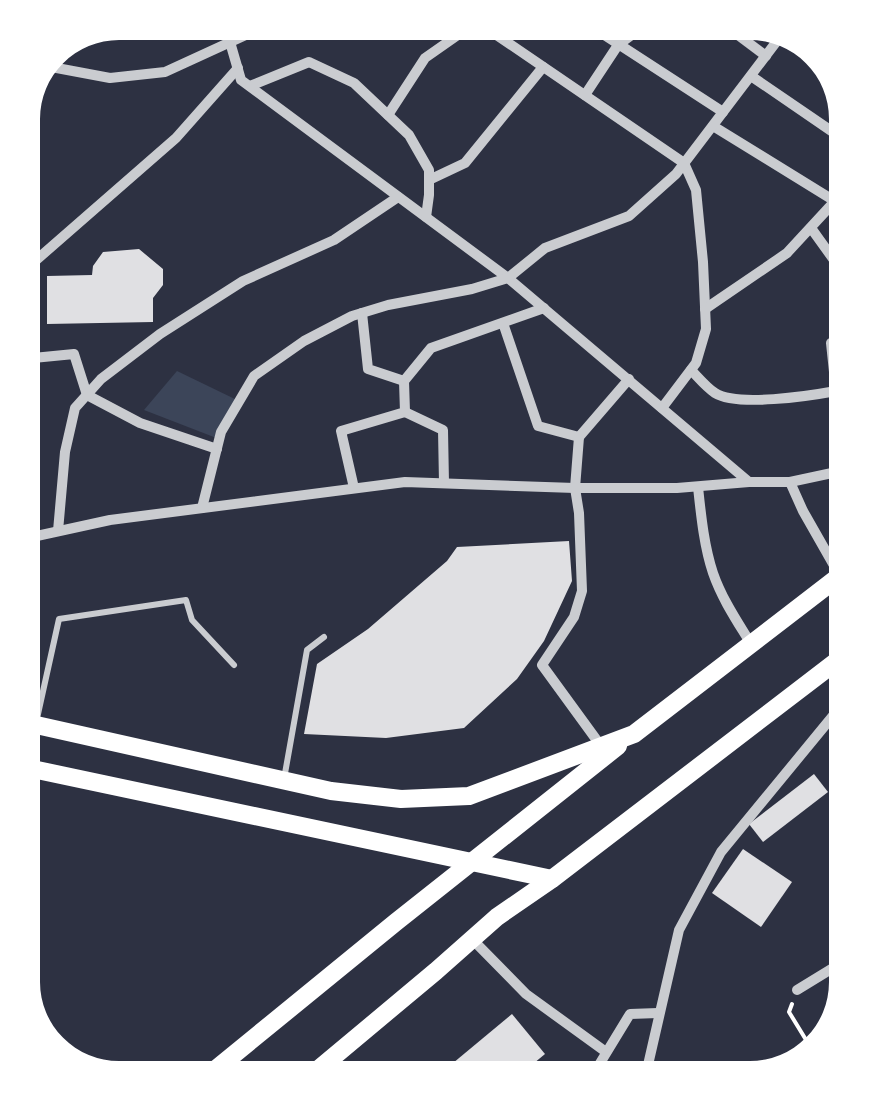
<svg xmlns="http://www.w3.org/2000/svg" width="869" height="1101" font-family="Manrope,sans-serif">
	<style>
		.green { fill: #3c4559 }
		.building { fill: #e0e0e3 }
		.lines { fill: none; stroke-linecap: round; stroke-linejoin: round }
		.path { stroke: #fff; stroke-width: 4 }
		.service { stroke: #caccd0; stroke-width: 6 }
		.minor { stroke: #caccd0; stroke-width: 10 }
		.primary { stroke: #fff; stroke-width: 18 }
	</style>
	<rect width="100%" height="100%" fill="#2d3142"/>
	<!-- green -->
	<path class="green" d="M177 371 239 401 219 439 144 410Z"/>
	<!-- building -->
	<g class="building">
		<path d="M139 249 163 269V285L153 298V322L47 324V276L92 275 93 266 103 252Z"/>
		<path d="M569 541 572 581 544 641 517 679 464 728 386 738 304 734 317 664 368 629 447 561 457 547Z"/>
		<path d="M814 774 828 792 763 842 749 824Z"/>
		<path d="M743 849 792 882 761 927 712 893Z"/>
		<path d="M512 1014 545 1054 516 1078H435Z"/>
	</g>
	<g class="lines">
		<!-- path -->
		<path class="path" d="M792 1004 789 1012 811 1048"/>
		<!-- service -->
		<g class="service">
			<path d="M36 723 59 619 186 600 192 620 234 665"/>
			<path d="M284 779 307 650 324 637"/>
		</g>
		<!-- minor -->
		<g class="minor">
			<path d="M221 23 230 42 241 80 508 278 749 482"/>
			<path d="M479 23 684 163 696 190 703 262 706 329 696 363 662 408"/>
			<path d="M586 23 723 112"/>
			<path d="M722 23 766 56"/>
			<path d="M46 66 110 78 165 72 272 23"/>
			<path d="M751 76 846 141"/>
			<path d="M250 86 309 62 354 83 409 135 429 170V195L426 217"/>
			<path d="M585 95 618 45 633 34 641 23"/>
			<path d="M388 115 425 58 475 23"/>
			<path d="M713 126 846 208"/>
			<path d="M429 180 465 163 543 67"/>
			<path d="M811 228 839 267"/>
			<path d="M23 263 34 262 176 138 238 68"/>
			<path d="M705 309 787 253 835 201"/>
			<path d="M362 313 368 369 404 381"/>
			<path d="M503 323 538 426 579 437 575 488 579 513 582 591 574 617 542 665 601 746"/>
			<path d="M23 359 74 354 87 395 140 423 217 449"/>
			<path d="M691 370C698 377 706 387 715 393 737 407 809 396 836 391L831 343"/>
			<path d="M405 412 443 430 444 483"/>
			<path d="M579 437 629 379"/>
			<path d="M790 482 803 511 840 576"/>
			<path d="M698 487C701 515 704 546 713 573 722 599 737 621 751 644"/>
			<path d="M354 488 341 431 405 412 404 381 431 348 544 308"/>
			<path d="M202 508 221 432 254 376 304 341 352 316 388 305 472 289 508 278 545 248 629 216 676 174 780 37"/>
			<path d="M58 531 65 452 75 408 101 379 160 334 243 281 334 240 398 197"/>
			<path d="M23 539 110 520 405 482 575 488H677L749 482H790L846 470"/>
			<path d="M472 939 526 994 606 1052"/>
			<path d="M797 990 846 960"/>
			<path d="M591 1078 630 1014 658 1013"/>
			<path d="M645 1078 679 930 721 852 846 700"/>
		</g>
		<!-- primary -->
		<g class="primary">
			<path d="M23 722 331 791 401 799 469 796 634 734 846 571"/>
			<path d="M23 767 552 879"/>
			<path d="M205 1078 396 922 618 746"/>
			<path d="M308 1078 436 971 497 917 552 879 846 654"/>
		</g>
	</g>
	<!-- crop -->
	<path d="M0 0H869V1101H0ZM119 40H750A79 79 0 0 1 829 119V982A79 79 0 0 1 750 1061H119A79 79 0 0 1 40 982V119A79 79 0 0 1 119 40Z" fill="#fff" fill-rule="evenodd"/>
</svg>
